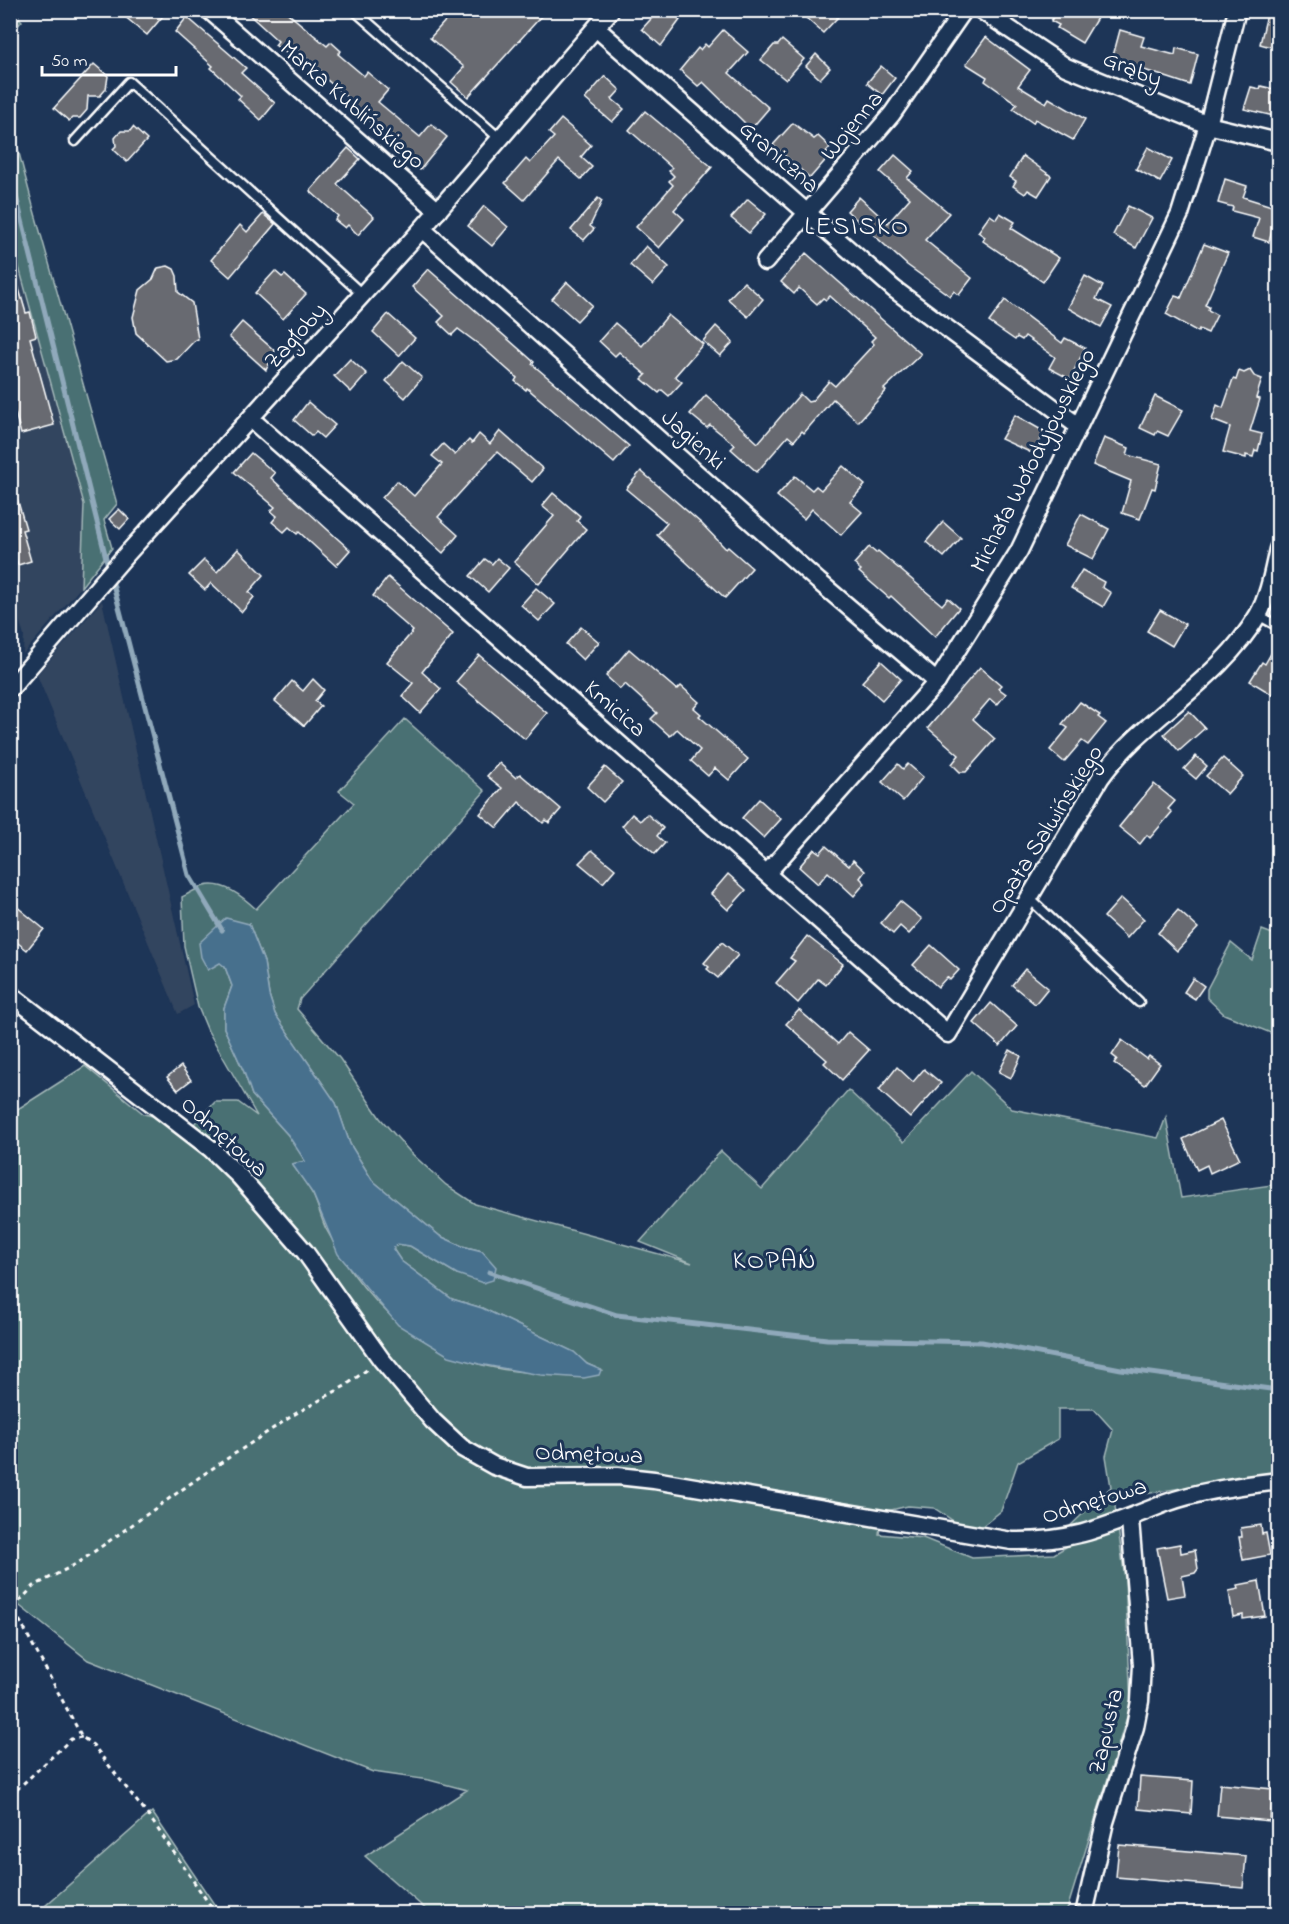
<svg xmlns="http://www.w3.org/2000/svg" width="1289" height="1924" font-family="'Indie Flower',sans-serif">
	<style>
		.built { fill: #33455f }
		.green { fill: #4a7073; stroke: #a4b8b9; stroke-width: 1.5; fill-rule: evenodd }
		.water { fill: #46708d; stroke: #90a9bb; stroke-width: 1.5 }
		.lines { fill: none; stroke-linecap: round; stroke-linejoin: round }
		.stream { stroke: #90a9bb; stroke-width: 5 }
		.building { fill: #676b71; stroke: #fff; stroke-width: 1.5 }
		.lane-casing { stroke: #fff; stroke-width: 13 }
		.street-casing { stroke: #fff; stroke-width: 21 }
		.path { stroke: #fff; stroke-width: 3; stroke-dasharray: 4.5 4.5; stroke-linecap: butt }
		.lane { stroke: #1d3557; stroke-width: 8 }
		.street { stroke: #1d3557; stroke-width: 16 }
		.labels { text-anchor: middle; stroke-width: 6; stroke-linejoin: round; paint-order: stroke }
		.street-label { font-size: 24px; fill: #fff; stroke: #1d3557 }
		.neighbourhood-label { font-size: 26px; letter-spacing: 1.5px; fill: #fff; stroke: #1d3557 }
	</style>
	<rect width="100%" height="100%" fill="#1d3557"/>
	<filter id="ink" filterUnits="userSpaceOnUse"><feTurbulence type="fractalNoise" baseFrequency=".0167" numOctaves="2"/><feDisplacementMap in="SourceGraphic" scale="12" xChannelSelector="R" yChannelSelector="G"/><feConvolveMatrix kernelMatrix="1 2 1 2 8 2 1 2 1" color-interpolation-filters="sRGB"/></filter>
	<g filter="url(#ink)">
		<!-- built -->
		<g class="built">
			<path d="M10 238 84 504 81 587 23 654 24 636 10 589Z"/>
			<path d="M102 601 194 1005 178 1014 37 675Z"/>
		</g>
		<!-- green -->
		<g class="green">
			<path d="M11 10 22 11 17 16 22 21 11 33Z"/>
			<path d="M10 119 34 210 117 504 104 520 112 548 81 587 84 504 11 238Z"/>
			<path d="M405 719 485 791 300 999 297 1009 340 1059 380 1118 410 1152 446 1185 475 1204 692 1263 640 1242 721 1151 762 1189 848 1090 904 1142 971 1071 1012 1109 1158 1138 1166 1117 1181 1198 1278 1184V1472L1114 1499 1125 1579 1131 1704 1066 1913H430L365 1856 467 1790 429 1780 373 1772 88 1660 11 1599 10 1114 85 1066 144 1114 193 1125 215 1102H238L257 1116 208 1031 198 1007 184 946 182 897C189 894 197 888 204 886 224 881 243 897 256 909L354 803 339 791ZM249 924 264 962 269 995 275 1014 336 1103 350 1144 372 1180 440 1236 462 1246 482 1251 457 1274 410 1246 397 1244 393 1249 401 1261 452 1299 482 1308 573 1352 587 1364 601 1370C498 1383 415 1359 352 1272 343 1259 334 1243 326 1229 321 1218 318 1205 313 1195 307 1184 299 1174 292 1164L306 1161 288 1135 252 1095 244 1072 224 1028V1008L232 986 225 967 220 962 207 970ZM1058 1409H1094L1113 1430 1106 1456 1111 1487 1069 1527 1066 1547 1054 1554 972 1558 923 1538 879 1534 882 1512 908 1506 934 1508 961 1526 981 1527 1001 1511 1018 1462 1058 1439Z"/>
			<path d="M1262 930 1278 936V1036L1224 1014 1207 998V989L1231 943 1252 960Z"/>
			<path d="M152 1812 220 1913H37Z"/>
		</g>
		<!-- water -->
		<path class="water" d="M226 918 249 924 264 962 269 995 275 1014 336 1103 350 1144 372 1180 440 1236 462 1246 482 1251 496 1267 493 1280 483 1283 457 1274 410 1246 397 1244 393 1249 401 1261 452 1299 482 1308 574 1352 587 1364 601 1370 599 1375 584 1378 541 1375 479 1364 449 1356 398 1325 338 1254 313 1194 292 1164 305 1161 288 1135 252 1095 244 1072 224 1028V1008L232 986 225 967 220 963 208 970 201 957 199 943Z"/>
		<g class="lines">
			<!-- stream -->
			<g class="stream">
				<path d="M10 172 107 562"/>
				<path d="M112 580 189 875 222 930"/>
				<path d="M489 1272 617 1315 827 1339 982 1342 1121 1369 1278 1390"/>
			</g>
		</g>
		<!-- building -->
		<g class="building">
			<path d="M117 10H168L147 35Z"/>
			<path d="M244 10H284L327 46 331 42 341 51 338 54 364 76 367 72 388 90 378 102 420 137 431 124 447 137 420 170 378 136 382 131 346 102 349 99 319 73 321 71 296 49 294 52 290 48 286 53 275 45 278 41Z"/>
			<path d="M455 10H547L468 97 451 82 464 67 430 38Z"/>
			<path d="M659 10H669L680 20 661 46 642 29Z"/>
			<path d="M797 10H830L838 17 823 33Z"/>
			<path d="M1057 10H1084L1097 18 1082 43 1057 28 1059 25 1051 21Z"/>
			<path d="M1268 10H1278V49L1260 44Z"/>
			<path d="M187 17 246 68 241 73 275 103 261 120 238 99 241 96 211 68 213 66 175 32Z"/>
			<path d="M723 30 748 52 729 73 769 108 751 129 703 82 698 86 680 70 698 48 700 50 705 44 708 47Z"/>
			<path d="M1120 30 1144 37 1141 46 1175 55 1176 48 1198 54 1190 85 1126 64 1127 61 1113 56Z"/>
			<path d="M986 37 1030 70 1018 86 1046 103 1049 98 1085 119 1073 140 1035 119 1033 123 1013 109 1017 104 985 81 987 77 966 64Z"/>
			<path d="M782 40 804 59 786 80 761 60 774 45H778Z"/>
			<path d="M816 54 830 68 820 79 806 66Z"/>
			<path d="M94 64 108 76 106 89 100 96H88L87 110 80 118H72L69 121 54 108Z"/>
			<path d="M881 66 895 78 882 95 867 83Z"/>
			<path d="M605 76 620 90 612 99 624 109 612 122 585 99Z"/>
			<path d="M1261 86 1278 90V117L1244 109 1251 87 1260 89Z"/>
			<path d="M645 111 712 167 674 210 684 219 659 248 636 227 673 185 669 181 674 176 669 171 672 168 629 130Z"/>
			<path d="M561 119 591 145 581 157 592 167 581 179 559 160 524 200 505 183 526 159 530 163 554 137 549 133Z"/>
			<path d="M793 123 814 139 818 136 830 147 826 152 830 155 810 178 773 145Z"/>
			<path d="M133 127 147 140 127 162 113 149 116 146 115 138 121 131H130Z"/>
			<path d="M1148 147 1172 160 1160 182 1136 169Z"/>
			<path d="M348 148 360 159 337 184 374 217 358 235 348 225 345 228 335 220 338 216 310 191Z"/>
			<path d="M895 155 913 171 907 178 949 213 925 240 972 278 959 295 954 291 950 296 907 265 847 211 859 197 888 223 910 198 880 172Z"/>
			<path d="M1023 156 1051 176 1038 196 1028 190 1025 194 1013 186 1016 181 1010 177Z"/>
			<path d="M1225 179 1247 186 1243 197 1278 208 1269 242 1253 237 1259 218 1232 211 1233 207 1218 203Z"/>
			<path d="M598 198 602 201 590 226 594 229 584 240 571 230Z"/>
			<path d="M748 199 766 214 749 233 731 218Z"/>
			<path d="M484 206 508 227 492 246 468 226Z"/>
			<path d="M1128 206 1152 218 1136 248 1113 235Z"/>
			<path d="M1000 213 1015 222 1011 228 1059 258 1043 282 983 241 985 237 978 232 990 215 996 219Z"/>
			<path d="M263 214 275 224 230 277 211 260 240 225 247 232Z"/>
			<path d="M1204 244 1228 253 1205 305 1209 307 1208 310 1217 315 1208 333 1199 329 1198 332 1166 314 1175 296 1181 298Z"/>
			<path d="M646 246 669 267 653 285 630 265Z"/>
			<path d="M806 253 921 354 884 389 886 391 858 422 833 399 804 433 802 431 794 441 788 436 757 472 731 449 735 445 710 425 707 428 690 414 706 395 758 443 800 394 808 402 812 401 829 381 835 386 874 344 871 341 875 337 830 296 826 300 823 298 817 304 799 288 794 294 781 282Z"/>
			<path d="M168 266 174 269 177 276 178 292 192 303 198 339 194 341 177 359 166 361 136 333 133 317 140 290 153 279 158 268Z"/>
			<path d="M428 269 534 362 532 364 629 446 614 463 527 388 526 390 515 381 517 378 481 346 458 329 452 335 438 322 444 316 412 287Z"/>
			<path d="M275 271 282 277 285 275 306 294 283 319 255 293Z"/>
			<path d="M10 275H15L26 313 30 312 36 336 30 338 54 425 21 434 10 395V351L17 349 10 322Z"/>
			<path d="M1085 276 1103 286 1096 299 1112 307 1101 327 1068 308Z"/>
			<path d="M567 282 592 305 577 321 552 299Z"/>
			<path d="M744 282 763 299 748 317 728 299Z"/>
			<path d="M1005 300 1062 343 1065 338 1085 348 1070 379 1049 368 1055 357 1025 336 1022 340 1017 337 1015 340 989 322Z"/>
			<path d="M388 314 415 338 399 356 373 332Z"/>
			<path d="M668 315 703 344 675 376 682 382 669 396 662 390 659 393 642 379 646 375 619 352 615 356 599 341 615 323 642 346Z"/>
			<path d="M242 322 275 351 266 370 229 337Z"/>
			<path d="M716 326 733 342 720 356 703 341Z"/>
			<path d="M350 359 367 374 351 392 334 376Z"/>
			<path d="M403 361 422 378 405 398 386 381Z"/>
			<path d="M1250 370 1254 376 1262 379 1256 398 1260 399 1250 431 1262 434 1258 451 1255 450 1253 457 1246 455V458L1223 452 1230 427 1212 420 1217 405 1223 408 1233 379 1236 380 1239 371 1244 373Z"/>
			<path d="M1155 396 1183 410 1168 436 1157 431 1155 435 1140 428Z"/>
			<path d="M308 402 335 425 323 438 316 432 312 436 294 420Z"/>
			<path d="M1015 415 1045 432 1032 453 1001 439Z"/>
			<path d="M500 431 543 469 532 482 497 452 438 517 458 535 443 553 382 498 397 481 414 496 442 464 432 456 443 444 455 455 469 440 472 443 479 434 490 444Z"/>
			<path d="M1104 438 1129 448 1127 455 1161 464 1155 489 1152 488 1140 519 1122 513 1131 481 1093 465Z"/>
			<path d="M251 453 275 473 271 478 350 550 336 566 299 532 297 534 289 527 284 532 272 522 277 516 271 511 275 507 234 472Z"/>
			<path d="M843 466 865 485 850 502 862 512 841 535 812 509 804 519 777 496 795 476 812 490 816 486 821 490Z"/>
			<path d="M641 471 702 524 726 549 728 547 752 568 725 598 657 535 667 523 626 489Z"/>
			<path d="M10 488H14L26 529 22 530 31 561 18 565 10 541Z"/>
			<path d="M553 493 580 516 577 521 586 529 539 584 514 562 554 516 542 506Z"/>
			<path d="M119 509 129 519 120 529 109 519Z"/>
			<path d="M1081 514 1109 529 1093 559 1065 545Z"/>
			<path d="M943 522 961 538 944 557 926 542Z"/>
			<path d="M869 547 876 553 878 551 942 605 948 598 959 608 935 637 891 596 889 598 859 572 861 570 854 564Z"/>
			<path d="M238 549 264 575 249 592 254 597 242 612 211 583 205 590 189 575 204 560 217 572Z"/>
			<path d="M497 558 509 568 488 592 470 576 485 559 492 564Z"/>
			<path d="M1082 570 1104 582 1102 587 1111 593 1103 607 1071 588Z"/>
			<path d="M388 577 453 634 422 672 441 689 420 713 402 696 413 683 387 662 413 631 373 596Z"/>
			<path d="M536 588 555 604 539 621 521 605Z"/>
			<path d="M1160 610 1185 624 1172 646 1147 631Z"/>
			<path d="M581 627 599 642 583 660 566 644Z"/>
			<path d="M1278 641V685L1273 695 1250 681 1262 662 1265 664Z"/>
			<path d="M629 649 677 690 681 686 699 702 694 708 701 714 699 716 748 759 729 780 715 768 708 776 691 761 700 750 677 729 670 736 651 719 657 713 625 684 620 689 606 676Z"/>
			<path d="M479 655 547 713 525 739 456 682Z"/>
			<path d="M881 661 901 679 882 700 862 682Z"/>
			<path d="M980 667 1001 685 998 688 1006 694 997 705 990 699 973 719 995 739 966 772H960L952 764 959 755 928 728Z"/>
			<path d="M313 679 324 690 315 701 321 706 304 726 275 701 292 681 303 691Z"/>
			<path d="M1080 702 1100 715 1098 717 1106 723 1088 745 1082 741 1064 762 1050 750 1068 728 1062 724Z"/>
			<path d="M1189 711 1205 728 1179 751 1164 734Z"/>
			<path d="M1196 756 1207 766 1196 779 1184 769Z"/>
			<path d="M1223 758 1243 776 1227 794 1206 776Z"/>
			<path d="M499 763 516 778 520 774 561 809 549 823 546 820 543 823 519 802 497 828 480 814 502 788 487 776Z"/>
			<path d="M898 764 903 769 908 764 923 777 903 801 882 782Z"/>
			<path d="M605 767 622 782 603 802 587 787Z"/>
			<path d="M1154 784 1175 801 1168 809 1172 812 1150 838 1147 835 1140 844 1119 827Z"/>
			<path d="M759 799 781 819 764 838 742 818Z"/>
			<path d="M632 814 640 821 647 814 663 828 657 836 665 843 655 854 622 826Z"/>
			<path d="M826 846 849 866 853 860 865 871 860 878 865 883 854 896 828 872 818 884 799 867 814 849 820 853Z"/>
			<path d="M592 850 615 869 603 883 579 863Z"/>
			<path d="M728 874 746 890 728 910 711 894Z"/>
			<path d="M1121 898 1144 919 1127 938 1104 917Z"/>
			<path d="M10 901 44 929 27 950 10 937Z"/>
			<path d="M900 901 922 919 909 934 900 926 893 934 881 923Z"/>
			<path d="M1178 910 1198 928 1177 951 1158 933Z"/>
			<path d="M807 936 843 964 826 985 818 979 798 1003 776 983 795 961 790 958Z"/>
			<path d="M722 942 738 955 718 978 707 969 709 967 704 963Z"/>
			<path d="M931 945 959 970 950 980 947 977 938 987 913 965Z"/>
			<path d="M1025 969 1048 988 1035 1004 1012 985Z"/>
			<path d="M1193 978 1204 986 1195 999 1184 992Z"/>
			<path d="M991 1003 1017 1026 1000 1046 974 1023Z"/>
			<path d="M799 1010 838 1044 848 1032 869 1050 842 1080 824 1063 827 1060 786 1024Z"/>
			<path d="M1122 1040 1147 1059 1149 1056 1160 1064 1145 1085 1114 1063 1117 1059 1112 1055Z"/>
			<path d="M1010 1050 1021 1056 1011 1078 999 1072Z"/>
			<path d="M181 1066 191 1080 178 1090 167 1077Z"/>
			<path d="M897 1067 913 1082 924 1069 941 1083 910 1118 879 1090Z"/>
			<path d="M1221 1120 1240 1159 1210 1173 1207 1165 1197 1170 1183 1139Z"/>
			<path d="M1261 1525 1262 1534 1266 1533 1270 1555 1243 1560 1239 1537H1242L1241 1528Z"/>
			<path d="M1180 1544 1181 1553 1195 1550 1198 1569 1195 1573 1182 1576 1185 1595 1167 1598 1157 1548Z"/>
			<path d="M1259 1581 1265 1616 1243 1619V1615L1233 1617 1229 1591 1239 1589 1238 1585Z"/>
			<path d="M1140 1777 1193 1781 1191 1814 1138 1809Z"/>
			<path d="M1220 1784 1273 1789 1270 1821 1217 1816Z"/>
			<path d="M1119 1845 1246 1856 1243 1888 1116 1877Z"/>
		</g>
		<g class="lines">
			<!-- lane casing -->
			<g class="lane-casing">
				<g id="lane">
					<path d="M354 10 499 138"/>
					<path d="M75 141 129 82 363 295"/>
					<path d="M1258 615 1278 626"/>
					<path d="M1029 898 1139 1002"/>
				</g>
			</g>
			<!-- street casing -->
			<g class="street-casing">
				<g id="street">
					<path d="M209 10 438 211"/>
					<path d="M981 10 1066 67 1208 125 1278 142"/>
					<path d="M596 28 894 289 1078 426"/>
					<path d="M422 229 818 581 937 682"/>
					<path d="M765 262 892 114 964 10"/>
					<path d="M251 419 948 1034 1101 777C1145 716 1219 682 1258 615 1269 596 1273 571 1278 549"/>
					<path d="M10 689 125 556 422 229 611 10"/>
					<path d="M767 873 937 682 1019 551 1180 214 1208 125 1237 10"/>
					<path d="M10 994 211 1149 240 1177 305 1252 381 1359 433 1421 462 1448 494 1466 527 1477 618 1476 654 1480 1012 1541C1076 1542 1109 1525 1166 1503 1202 1490 1241 1486 1278 1481"/>
					<path d="M1084 1914 1105 1822 1135 1727 1140 1701 1142 1665 1130 1520"/>
				</g>
			</g>
			<!-- path -->
			<g class="path">
				<path d="M10 1796 71 1739 82 1737"/>
				<path d="M216 1914 153 1822 93 1745 82 1737 13 1608 34 1586 78 1563 204 1474 295 1414 345 1386 368 1369"/>
			</g>
			<!-- lane -->
			<use href="#lane" class="lane"/>
			<!-- street -->
			<use href="#street" class="street"/>
		</g>
	</g>
	<g class="labels">
		<!-- street labels -->
		<g class="street-label">
			<text transform="translate(1133 68) rotate(22)" y="8">Grąby</text>
			<text transform="translate(353 104) rotate(41)" y="8">Marka Kublińskiego</text>
			<text transform="translate(851 125) rotate(-50)" y="8">Wojenna</text>
			<text transform="translate(780 156) rotate(41)" y="8">Graniczna</text>
			<text transform="translate(295 335) rotate(-48)" y="8">Zagłoby</text>
			<text transform="translate(694 439) rotate(42)" y="8">Jagienki</text>
			<text transform="translate(1032 460) rotate(-63)" y="8">Michała Wołodyjowskiego</text>
			<text transform="translate(616 708) rotate(41)" y="8">Kmicica</text>
			<text transform="translate(1045 829) rotate(-58)" y="8">Opata Salwińskiego</text>
			<text transform="translate(225 1136) rotate(42)" y="8">Odmętowa</text>
			<text transform="translate(589 1453) rotate(2)" y="8">Odmętowa</text>
			<text transform="translate(1094 1500) rotate(-17)" y="8">Odmętowa</text>
			<text transform="translate(1105 1731) rotate(-77)" y="8">Zapusta</text>
		</g>
		<!-- neighbourhood labels -->
		<g class="neighbourhood-label">
			<text x="857" y="234">LESISKO</text>
			<text x="775" y="1268">KOPAŃ</text>
		</g>
	</g>
	<!-- margin -->
	<rect width="1289" height="1924" fill="none" stroke="#1d3557" stroke-width="36"/>
	<rect x="18" y="18" width="1253" height="1888" fill="none" stroke="#fff" stroke-width="2" filter="url(#ink)"/>
	<!-- scale -->
	<path d="M42 66v9h134v-9" fill="none" stroke="#ffffff" stroke-width="3"/>
	<text x="51" y="66" font-size="18" fill="#ffffff" stroke="#1d3557" stroke-width="4.5" paint-order="stroke">50 m</text>
</svg>
